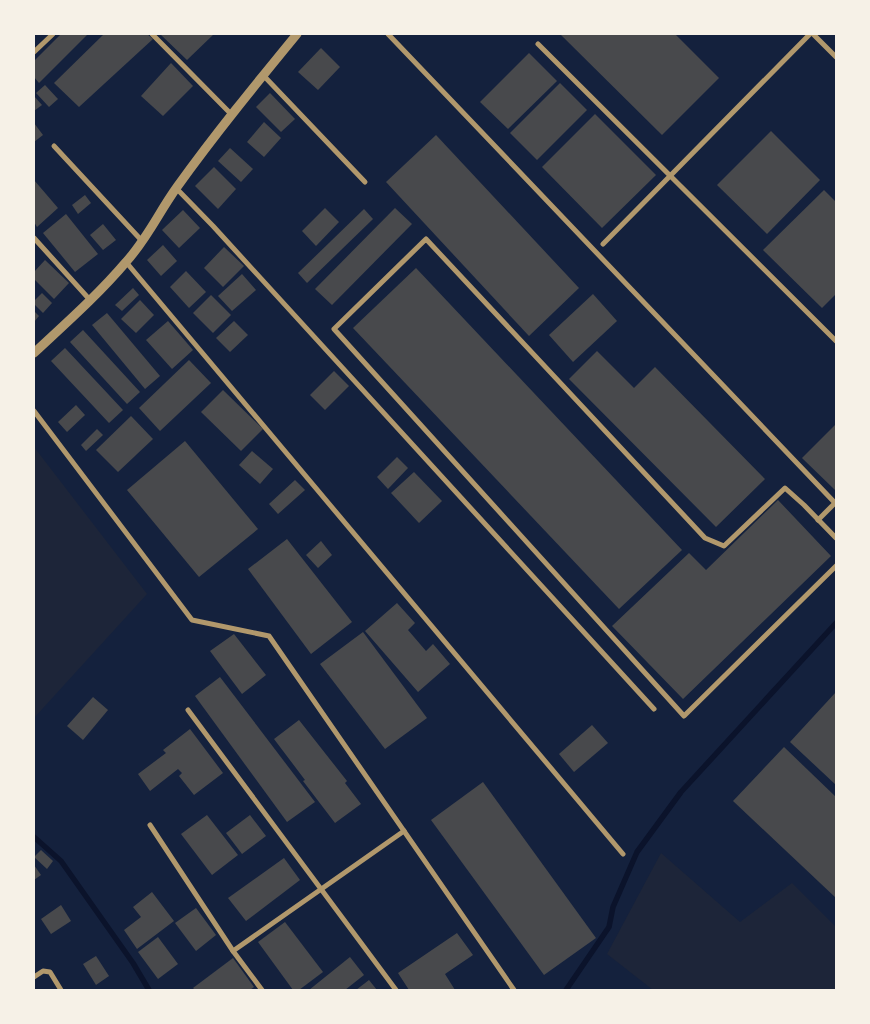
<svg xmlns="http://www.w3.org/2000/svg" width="870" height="1024" font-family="'Space Grotesk',sans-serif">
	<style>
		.green { fill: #1d2539 }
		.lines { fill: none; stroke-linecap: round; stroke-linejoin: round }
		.stream { stroke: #0b132b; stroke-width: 5.5 }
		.building { fill: #48494c }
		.minor { stroke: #b1986c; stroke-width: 5 }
		.tertiary { stroke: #b1986c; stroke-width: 9 }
	</style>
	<rect width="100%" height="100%" fill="#14213d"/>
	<!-- green -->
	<g class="green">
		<path d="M34 447 147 594 34 718Z"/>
		<path d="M661 853 740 922 792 883 836 927V990H653L607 954Z"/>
	</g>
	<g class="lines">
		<!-- stream -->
		<g class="stream">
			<path d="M34 837 61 861 133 963 149 990"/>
			<path d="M566 990 609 927 613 907 637 852 681 792 836 623"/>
		</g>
	</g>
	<!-- building -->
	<g class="building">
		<path d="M61 34H88L39 83 34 77V61Z"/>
		<path d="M104 34H147L153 39 79 107 54 83Z"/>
		<path d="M160 34H214L187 60Z"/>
		<path d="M560 34H675L719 78 662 135Z"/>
		<path d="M321 48 340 67 318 90 298 72Z"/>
		<path d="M529 53 557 81 508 129 480 102Z"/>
		<path d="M171 63 193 86 163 116 141 96Z"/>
		<path d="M560 83 587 110 537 160 510 133Z"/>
		<path d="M45 85 58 99 49 107 36 93Z"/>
		<path d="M270 93 295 119 281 132 256 107Z"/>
		<path d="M34 96 42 105 34 111Z"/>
		<path d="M595 114 656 175 602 228 542 167Z"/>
		<path d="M264 122 281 138 264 157 247 142Z"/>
		<path d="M34 123 43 135 34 142Z"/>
		<path d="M771 131 820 180 767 234 717 185Z"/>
		<path d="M436 135 579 288 529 336 386 182Z"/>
		<path d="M230 148 253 169 241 182 218 161Z"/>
		<path d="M214 167 236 189 218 209 195 186Z"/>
		<path d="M34 180 58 208 37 227 34 222Z"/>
		<path d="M824 190 836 202V294L822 308 763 250Z"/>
		<path d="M85 195 91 203 78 214 72 205Z"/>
		<path d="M325 208 339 222 316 246 302 231Z"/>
		<path d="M395 208 412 224 332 305 315 289Z"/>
		<path d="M364 209 373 219 307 283 298 273Z"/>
		<path d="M183 210 200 228 179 248 162 230Z"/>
		<path d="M66 214 98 254 75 272 43 233Z"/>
		<path d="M103 224 116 240 103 250 90 235Z"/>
		<path d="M163 245 177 261 161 276 147 260Z"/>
		<path d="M224 247 244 266 223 287 204 268Z"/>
		<path d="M45 260 69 283 54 299 34 279V272Z"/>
		<path d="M416 268 682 550 619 609 353 328Z"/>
		<path d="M186 271 206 292 189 308 170 287Z"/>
		<path d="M242 274 256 290 232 311 218 296Z"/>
		<path d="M133 288 139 295 122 311 115 305Z"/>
		<path d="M42 293 52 303 43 313 34 304V301Z"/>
		<path d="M593 294 617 321 573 362 549 335Z"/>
		<path d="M211 295 231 315 213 333 193 313Z"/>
		<path d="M140 300 154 315 136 333 121 319Z"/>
		<path d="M34 311 39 316 34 322Z"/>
		<path d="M107 313 160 376 145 389 92 325Z"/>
		<path d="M168 321 193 350 172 369 146 340Z"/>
		<path d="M234 321 248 335 230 352 216 338Z"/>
		<path d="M83 330 140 392 127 404 70 342Z"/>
		<path d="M65 348 123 410 109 423 51 361Z"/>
		<path d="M597 351 634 388 655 367 765 479 716 527 569 379Z"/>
		<path d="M189 360 211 383 160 431 139 408Z"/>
		<path d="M334 371 349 386 325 410 310 395Z"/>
		<path d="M223 390 263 429 241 451 201 412Z"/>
		<path d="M76 405 85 415 67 432 58 422Z"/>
		<path d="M131 416 153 439 118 472 96 450Z"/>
		<path d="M836 424V491L802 458Z"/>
		<path d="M97 429 103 435 86 451 81 445Z"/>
		<path d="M185 441 258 529 199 577 127 490Z"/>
		<path d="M252 451 273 469 260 484 239 465Z"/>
		<path d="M397 457 408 468 388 489 377 477Z"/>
		<path d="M414 472 442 501 419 523 391 493Z"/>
		<path d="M295 480 305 490 278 514 269 504Z"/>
		<path d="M778 500 831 556 683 699 612 626 689 553 706 570Z"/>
		<path d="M287 539 352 622 311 654 248 569Z"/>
		<path d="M321 541 332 555 318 568 306 555Z"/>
		<path d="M397 603 415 623 408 630 426 651 433 644 450 664 418 692 365 631Z"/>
		<path d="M363 632 427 718 385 749 320 664Z"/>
		<path d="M234 634 266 675 242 694 210 651Z"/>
		<path d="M220 677 315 802 287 822 195 696Z"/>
		<path d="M836 692V785L790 742Z"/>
		<path d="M93 697 108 710 83 740 67 726Z"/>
		<path d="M299 720 347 781 345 783 361 804 335 823 303 781 305 780 274 739Z"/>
		<path d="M592 725 608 743 574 772 559 754Z"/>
		<path d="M190 729 223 773 194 795 179 776 182 773 178 769 150 791 138 774 166 753 163 750Z"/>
		<path d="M784 747 836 797V898L733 801Z"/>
		<path d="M483 782 596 938 544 975 431 820Z"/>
		<path d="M207 815 238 855 212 875 181 834Z"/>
		<path d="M250 815 266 836 242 854 226 833Z"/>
		<path d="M41 850 53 861 47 869 34 857Z"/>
		<path d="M284 858 300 880 246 921 228 898Z"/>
		<path d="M34 865 41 875 34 880Z"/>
		<path d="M152 892 174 921 137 949 124 930 141 917 133 907Z"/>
		<path d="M61 905 71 921 51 934 41 919Z"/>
		<path d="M196 908 216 935 196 951 175 923Z"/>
		<path d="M285 922 323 972 299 990H293L258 942Z"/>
		<path d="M457 933 473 955 445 974 455 990H409L398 973Z"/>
		<path d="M158 937 178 964 158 979 138 952Z"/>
		<path d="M96 956 109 976 96 985 83 964Z"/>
		<path d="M350 957 364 975 345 990H309Z"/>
		<path d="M233 958 254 987 250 990H195L193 988Z"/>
		<path d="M369 980 377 990H356Z"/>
	</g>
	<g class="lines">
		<!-- minor -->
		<g class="minor">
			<path d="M152 34 231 114"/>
			<path d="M388 34 836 504"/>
			<path d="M813 34 836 57"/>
			<path d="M538 44 836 341"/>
			<path d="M34 52 53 34"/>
			<path d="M263 75 365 182"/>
			<path d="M54 146 143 242"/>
			<path d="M176 188 213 226 654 709"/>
			<path d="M34 238 90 300"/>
			<path d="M603 244 810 34"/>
			<path d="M126 262 623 854"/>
			<path d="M34 411 192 620 269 636 514 990"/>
			<path d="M818 520 835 503"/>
			<path d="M836 538 804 505 785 488 724 546 705 538 426 239 334 329 684 716 836 566"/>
			<path d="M188 710 396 990"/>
			<path d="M150 825 233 951 404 831"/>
			<path d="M233 951 262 990"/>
			<path d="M34 977 43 971 50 972 61 990"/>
		</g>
		<!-- tertiary -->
		<path class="tertiary" d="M34 353C65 324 98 295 126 262 147 239 159 212 177 187 215 134 256 84 297 34"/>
	</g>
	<!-- border -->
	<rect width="870" height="1024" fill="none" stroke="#f6f1e7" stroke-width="70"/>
</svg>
